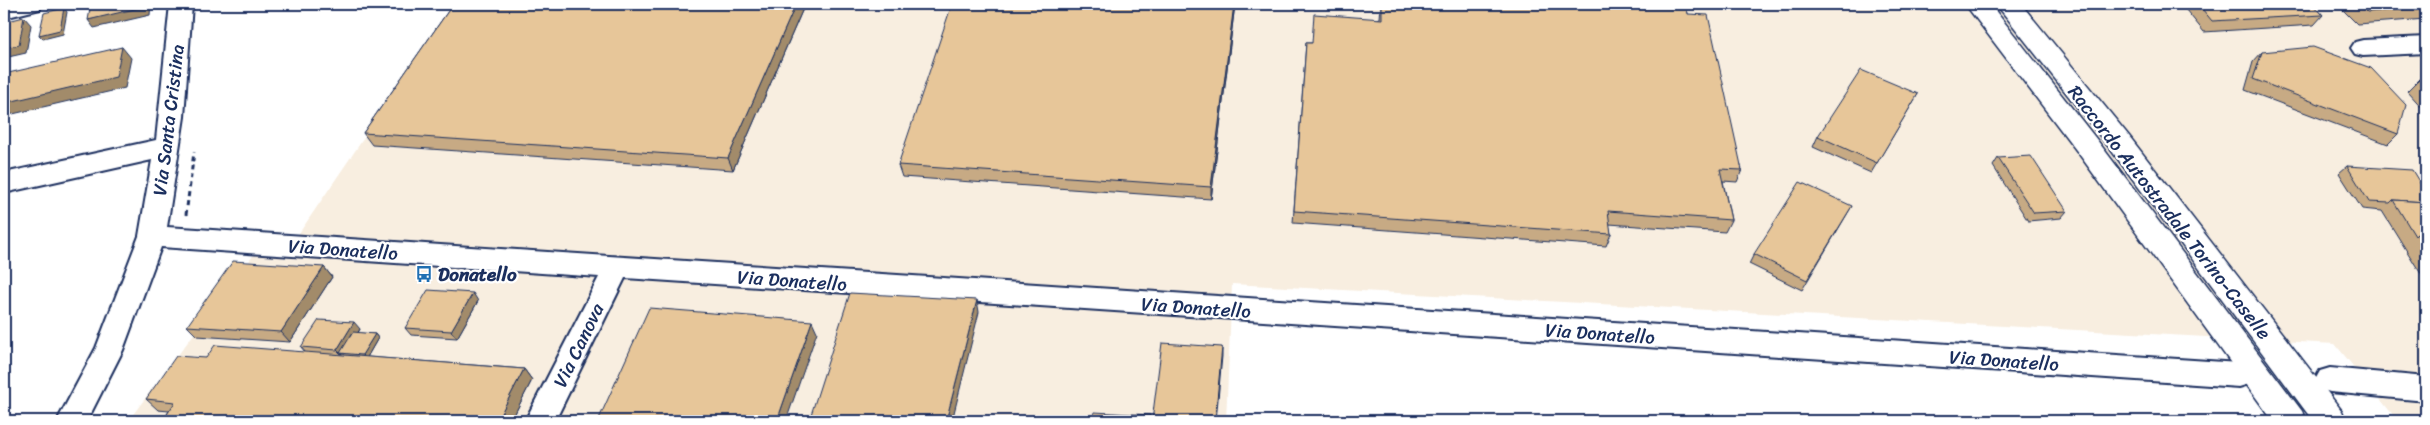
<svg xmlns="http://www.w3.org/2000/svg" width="2430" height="425" font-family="Sriracha,sans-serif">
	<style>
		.built { fill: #f8eee0 }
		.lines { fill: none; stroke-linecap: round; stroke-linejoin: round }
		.minor-casing { stroke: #1b2f5e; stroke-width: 4 }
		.highway-casing { stroke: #1b2f5e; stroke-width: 3 }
		.path { stroke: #1b2f5e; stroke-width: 3; stroke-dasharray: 5 4; stroke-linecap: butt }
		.minor { fill: #fff; fill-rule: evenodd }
		.highway { fill: #fff; fill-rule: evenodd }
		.wall { fill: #c7aa84; stroke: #1b2f5e }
		.shaded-wall { fill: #a28b6b; stroke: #1b2f5e }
		.building { fill: #e7c699; stroke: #1b2f5e }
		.labels { text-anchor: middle; stroke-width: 4.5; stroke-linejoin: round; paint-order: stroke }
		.street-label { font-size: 19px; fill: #1b2f5e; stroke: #fff }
		.poi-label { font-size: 19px; font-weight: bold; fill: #1b2f5e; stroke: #fff; text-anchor: start }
	</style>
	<rect width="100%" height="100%" fill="#fff"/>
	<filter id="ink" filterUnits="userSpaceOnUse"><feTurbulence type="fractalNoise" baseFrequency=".02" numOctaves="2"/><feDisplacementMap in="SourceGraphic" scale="10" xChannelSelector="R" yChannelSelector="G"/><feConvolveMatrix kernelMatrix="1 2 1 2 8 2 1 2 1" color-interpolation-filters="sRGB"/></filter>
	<g filter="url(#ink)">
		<!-- built -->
		<path class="built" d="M455 4H2426V421H2398L2335 344 1232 284 1226 421H128L262 244 291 245Z"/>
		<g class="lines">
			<!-- minor casing -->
			<g class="minor-casing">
				<g id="minor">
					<path d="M4 4H43L40 9 4 18Z"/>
					<path d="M170 4H192L184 117 167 227 2239 363 2249 366 2253 375 2249 384 2239 387 625 278 555 421H525L599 277 161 247 123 350 87 421H57L96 348 139 236 152 160 4 193V173L156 140Z"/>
					<path d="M2426 37V53L2363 56 2355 54 2351 48 2355 42 2363 40Z"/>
					<path d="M2330 368 2426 377V401L2330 392 2320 389 2315 380 2320 371Z"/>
				</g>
			</g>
			<!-- highway casing -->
			<g class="highway-casing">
				<g id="highway">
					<path d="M1965 4H1990L2097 140 2302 411 2306 421H2273L2079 154Z"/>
					<path d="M1996 4H2021L2129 136 2342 411 2346 421H2313L2111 150Z"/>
				</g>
			</g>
			<!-- path -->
			<path class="path" d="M186 215 194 152"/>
			<!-- minor -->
			<use href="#minor" class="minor"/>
			<!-- highway -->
			<use href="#highway" class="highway"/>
		</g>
		<!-- wall -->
		<g class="wall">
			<path d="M453 4H805L733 170 372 145 363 133Z"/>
			<path d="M1235 4 1211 199 902 177 898 165Z"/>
			<path d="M1381 4H1686L1688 14 1742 170 1737 182 1723 181 1731 220 1725 232 1609 224 1611 234 1606 246 1293 223 1306 43H1312L1380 18Z"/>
			<path d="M2181 4H2313L2323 15 2314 25 2204 32Z"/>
			<path d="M2337 4H2426V19L2357 24Z"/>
			<path d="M2262 52 2398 134 2388 144 2245 90 2253 62Z"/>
			<path d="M2426 78V112L2407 91 2419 79Z"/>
			<path d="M1918 94 1871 173 1813 147 1818 136Z"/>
			<path d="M1998 158 2067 211 2061 218 2028 221 1993 166Z"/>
			<path d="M2347 166 2426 193V282L2382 211 2362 209 2339 173Z"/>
			<path d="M1852 206 1802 290 1749 264 1754 254Z"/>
			<path d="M324 267 332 277 290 342 197 336 187 326Z"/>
			<path d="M478 301 457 338 411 335 405 328Z"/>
			<path d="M360 329 358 333 375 334 378 338 367 357 524 369 532 380 511 421H166L164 419 169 411 158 410 146 399 206 358 305 352 301 347Z"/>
		</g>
		<!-- shaded-wall -->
		<g class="shaded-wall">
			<path d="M144 4H151L150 15 94 28 88 20Z"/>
			<path d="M796 4H805L733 170 728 158Z"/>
			<path d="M1234 4H1235L1211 199V187Z"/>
			<path d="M64 8 67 12 63 34 43 39 39 35Z"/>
			<path d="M24 17 31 25 26 53 4 58V48Z"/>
			<path d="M122 47 131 58 125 88 4 116V103Z"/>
			<path d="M324 267 332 277 290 342 281 332Z"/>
			<path d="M473 293 478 301 457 338 451 331Z"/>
			<path d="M977 300 979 312 952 421H946Z"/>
			<path d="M812 321 817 332 786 421H777Z"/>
			<path d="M354 322 360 329 345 354 340 353 337 350Z"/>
			<path d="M375 334 378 338 366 359 362 355Z"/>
			<path d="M1222 347V356L1216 421H1215Z"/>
			<path d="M524 369 532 380 511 421H497Z"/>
		</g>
		<!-- building -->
		<g class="building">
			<path d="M91 4H144L143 7 88 20Z"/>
			<path d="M453 4H796L728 158 363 133Z"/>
			<path d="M952 4H1234L1211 187 898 165Z"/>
			<path d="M1382 4H1686L1688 14 1708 15 1742 170 1720 169 1731 220 1608 211 1611 234 1294 211 1306 43H1312L1314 14 1382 19Z"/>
			<path d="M2198 4H2313L2323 15 2212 21Z"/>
			<path d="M2360 4H2426V8L2367 12Z"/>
			<path d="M64 8 60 30 39 35 44 13Z"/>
			<path d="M24 17 19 45 4 48V22Z"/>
			<path d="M122 47 116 77 4 103V74Z"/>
			<path d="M2313 47 2371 68 2406 105 2398 134 2253 79 2262 52Z"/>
			<path d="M1861 70 1918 94 1877 163 1818 136Z"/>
			<path d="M2426 78V87L2419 79Z"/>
			<path d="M2031 156 2067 211 2034 213 1998 158Z"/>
			<path d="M2347 166 2412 170 2426 193V202L2393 200 2390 203 2369 202Z"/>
			<path d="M1800 182 1852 206 1807 280 1754 254Z"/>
			<path d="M2393 200 2426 202V234H2417L2415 236Z"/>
			<path d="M2417 234H2426V249Z"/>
			<path d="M233 261 324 267 281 332 187 326Z"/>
			<path d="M428 290 473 293 451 331 405 328Z"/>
			<path d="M850 293 977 300 946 421H809Z"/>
			<path d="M649 308 812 321 777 421H598Z"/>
			<path d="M319 320 354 322 337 350 301 347Z"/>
			<path d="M353 332 375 334 362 355 340 353Z"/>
			<path d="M1162 343 1222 347 1215 421H1152Z"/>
			<path d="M215 345 524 369 497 421H195L164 419 175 402 146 399 176 356 206 358Z"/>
			<path d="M1094 412 1150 415 1149 421H1092Z"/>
		</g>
	</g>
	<!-- icons -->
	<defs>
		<g id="bus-bare" transform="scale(1.35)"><path d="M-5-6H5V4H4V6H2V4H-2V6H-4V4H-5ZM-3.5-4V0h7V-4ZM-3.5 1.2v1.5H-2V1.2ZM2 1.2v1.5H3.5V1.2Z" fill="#1f6fb2" stroke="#fff" stroke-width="2.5" paint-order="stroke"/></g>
	</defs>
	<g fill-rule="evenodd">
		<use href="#bus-bare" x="424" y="274"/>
	</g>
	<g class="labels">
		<!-- street labels -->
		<g class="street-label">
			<text transform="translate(168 120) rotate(-83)" y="7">Via Santa Cristina</text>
			<text transform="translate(2170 212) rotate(52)" y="7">Raccordo Autostradale Torino-Caselle</text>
			<text transform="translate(343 249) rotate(4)" y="7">Via Donatello</text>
			<text transform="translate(792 280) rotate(4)" y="7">Via Donatello</text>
			<text transform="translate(1196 307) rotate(4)" y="7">Via Donatello</text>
			<text transform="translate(1600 333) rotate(4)" y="7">Via Donatello</text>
			<text transform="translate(578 345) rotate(-64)" y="7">Via Canova</text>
			<text transform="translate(2004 360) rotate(4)" y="7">Via Donatello</text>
		</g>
		<!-- poi labels -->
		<g class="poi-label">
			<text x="438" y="281">Donatello</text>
		</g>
	</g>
	<!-- margin -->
	<rect width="2430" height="425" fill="none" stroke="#fff" stroke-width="20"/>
	<rect x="10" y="10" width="2410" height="405" fill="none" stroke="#1b2f5e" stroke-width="2" filter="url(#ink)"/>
</svg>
